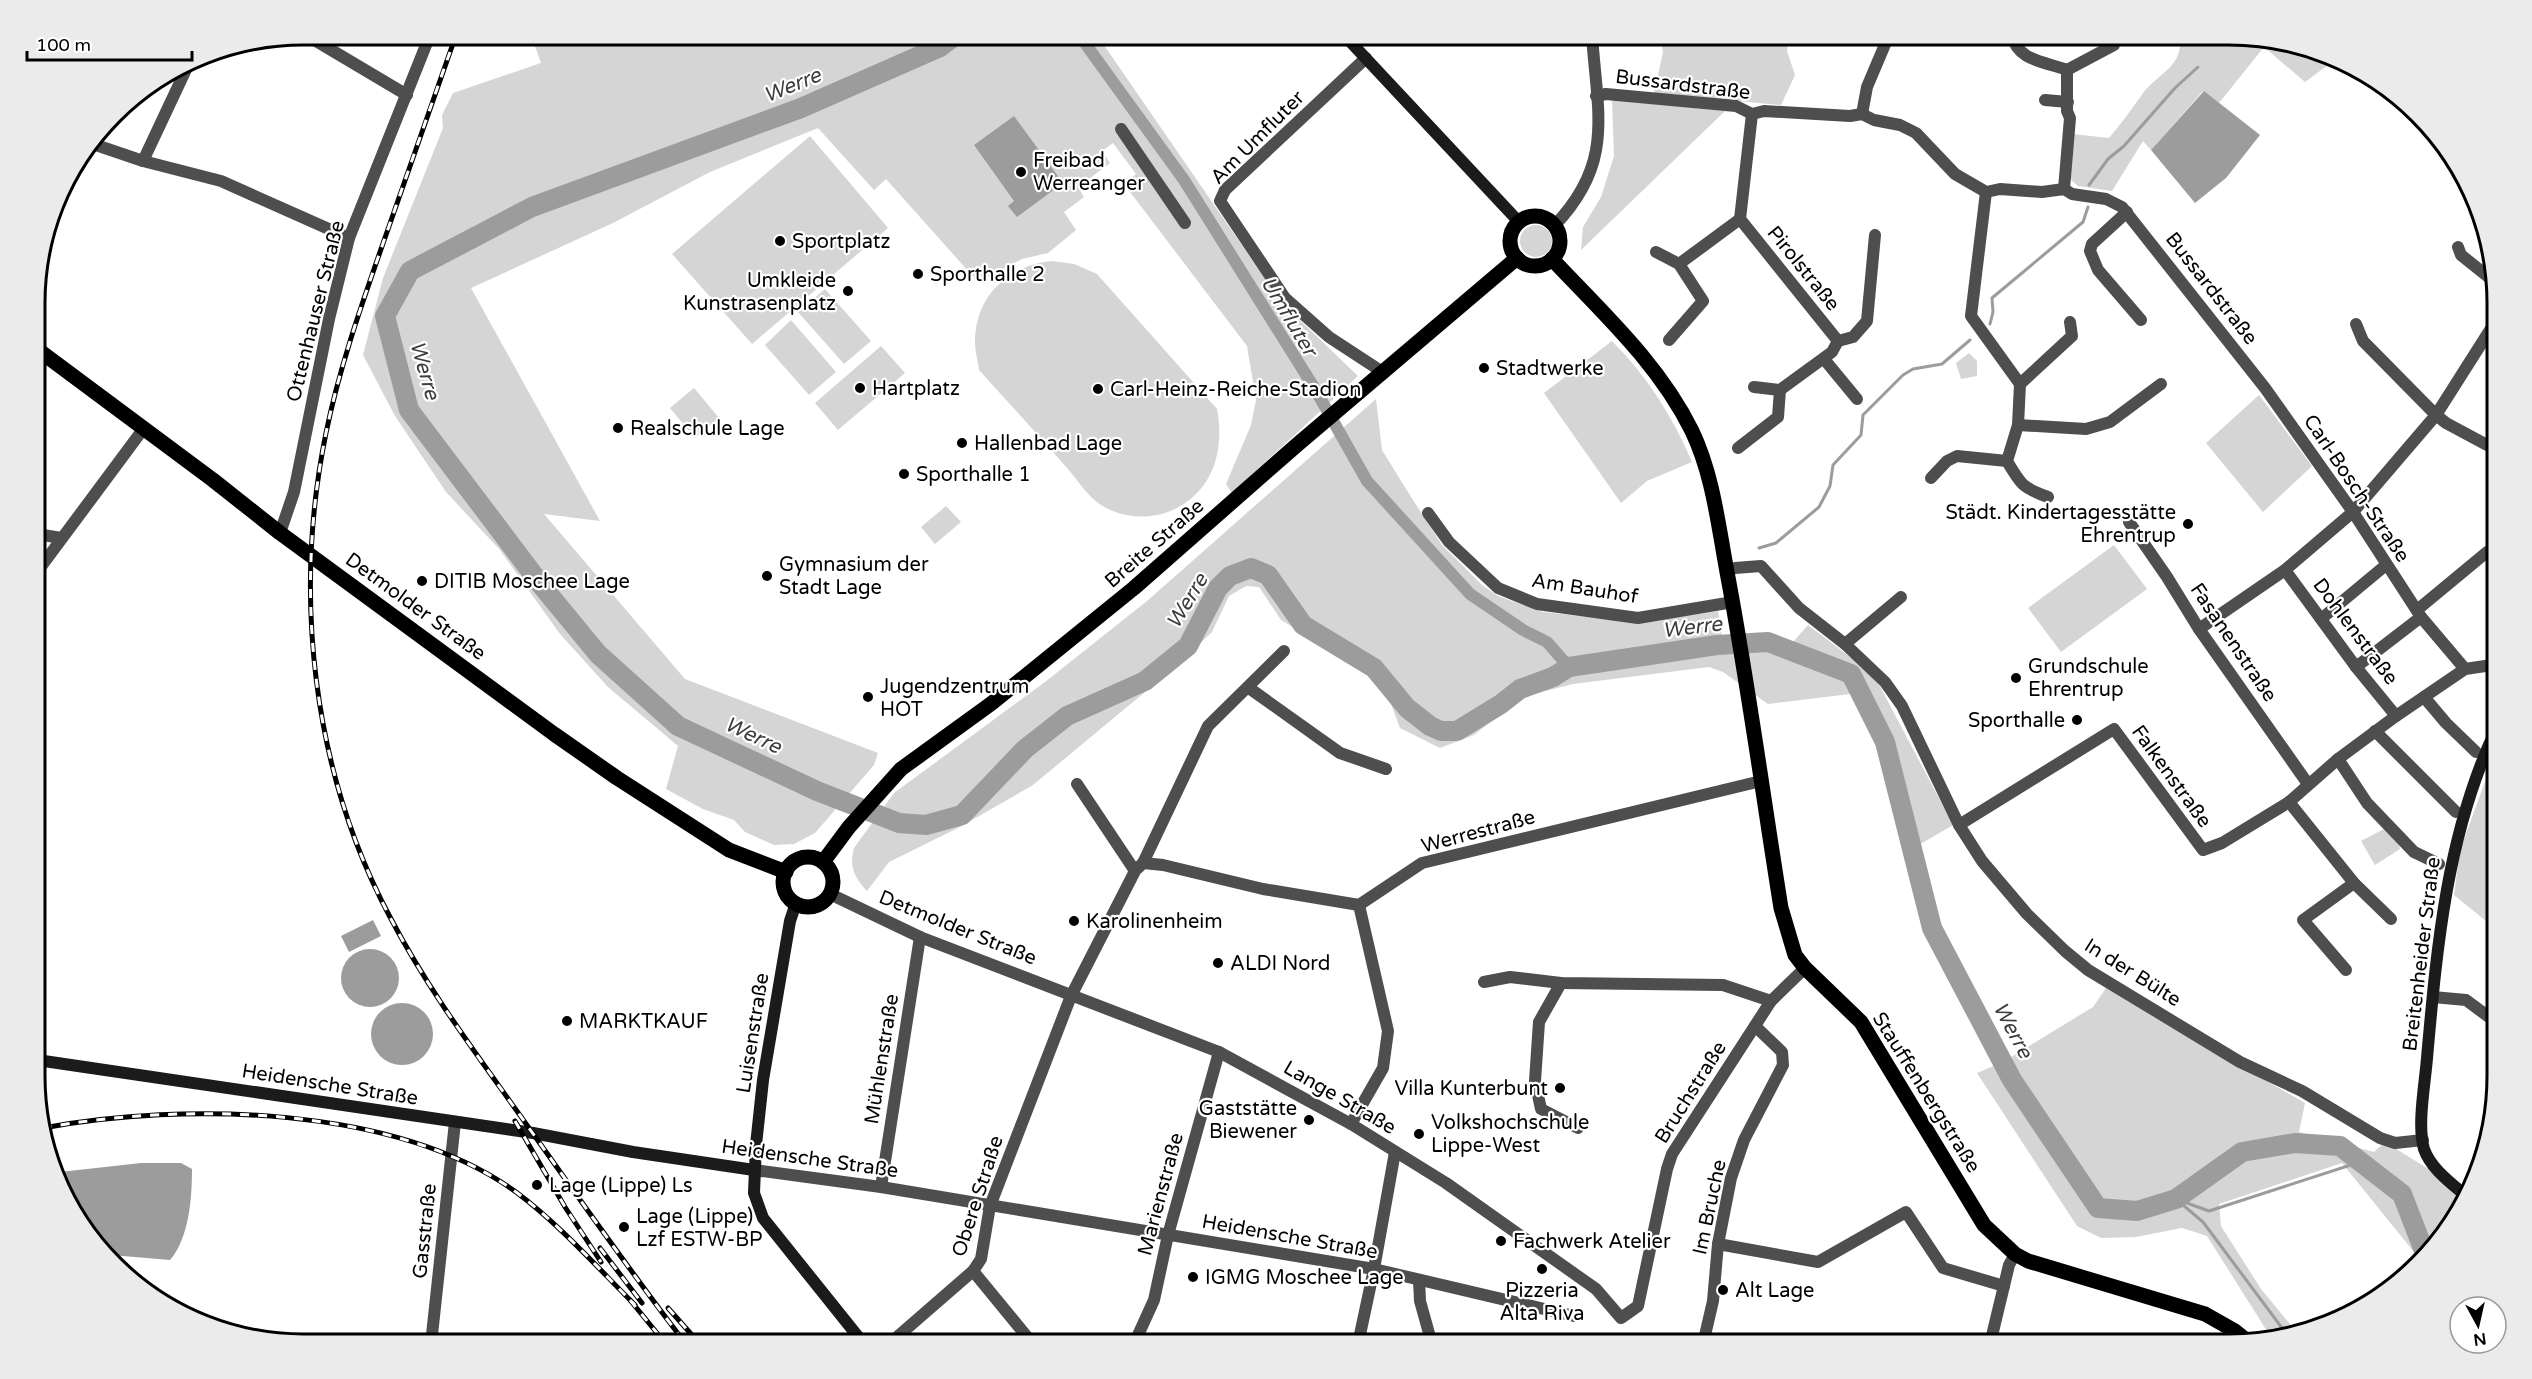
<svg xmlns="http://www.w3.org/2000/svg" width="2532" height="1379" font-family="'Varela Round',sans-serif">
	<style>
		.green { fill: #d5d5d5 }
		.water { fill: #9c9c9c }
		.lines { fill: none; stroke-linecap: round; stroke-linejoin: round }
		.stream { stroke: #9c9c9c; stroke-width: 3 }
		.canal { stroke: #9c9c9c; stroke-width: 12 }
		.river { stroke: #9c9c9c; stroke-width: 20 }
		.street { stroke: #4e4e4e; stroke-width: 12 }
		.secondary { stroke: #1b1b1b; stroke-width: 12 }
		.primary { stroke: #000; stroke-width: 15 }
		.rail-casing { stroke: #000; stroke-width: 5 }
		.rail { stroke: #fff; stroke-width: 3; stroke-dasharray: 9; stroke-linecap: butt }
		.poi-dot { fill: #000; stroke: #fff; stroke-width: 2 }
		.labels { text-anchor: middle; stroke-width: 4.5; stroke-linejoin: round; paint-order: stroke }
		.street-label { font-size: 20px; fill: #000; stroke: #fff }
		.poi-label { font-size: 20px; fill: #000; stroke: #fff; text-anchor: start }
		.water-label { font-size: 21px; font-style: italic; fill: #3d3d3d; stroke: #fff }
		.rim { fill: none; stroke: #000; stroke-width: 3 }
	</style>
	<rect width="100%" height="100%" fill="#fff"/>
	<!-- green -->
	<g class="green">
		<path d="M531 35H1039L1046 42 1054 35 1046 39 1041 35H1097L1281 302 1358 376 1232 493 1226 484 1251 425 1256 400 1247 346 1124 184 1136 174 1113 143 1102 151 1110 163 1078 187 1084 197 1064 212 1076 230 1048 253 1022 259 978 282 886 179 874 190 818 128 710 172 613 223 471 288 600 521 544 514 685 679 878 753 874 765 815 833 794 844 774 845 745 832 734 820 703 809 666 789 678 746 608 687 560 634 500 550 446 492 395 416 363 355 383 278 443 128 442 115 453 93 541 63Z"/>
		<path d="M1660 35H1789L1787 51 1795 75 1781 105 1654 93 1663 52Z"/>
		<path d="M2178 35C2212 35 2288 34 2316 51 2321 54 2324 60 2328 65L2305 82 2264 47 2219 103 2203 91 2151 150 2143 141 2112 191 2078 186 2070 179 2073 134 2109 138C2121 124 2131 110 2141 96 2154 75 2188 65 2178 35Z"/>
		<path d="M1612 100 1725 111 1581 250 1583 227 1601 197 1614 156Z"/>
		<path d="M810 136 888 228 752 344 672 254Z"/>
		<circle cx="1536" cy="241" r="16"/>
		<path d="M1051 261 1074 264 1097 274 1217 409C1223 440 1218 474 1194 496 1168 520 1130 523 1101 505 1088 497 1077 479 1067 468 1038 435 1008 402 979 370 978 361 975 351 975 342 975 296 1008 266 1051 261Z"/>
		<path d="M825 289 871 341 844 364 798 312Z"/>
		<path d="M791 320 836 372 809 395 765 345Z"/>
		<path d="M1612 341C1647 376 1673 417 1692 462L1647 481 1621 503 1544 393Z"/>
		<path d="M881 346 905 373 838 430 815 403Z"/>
		<path d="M1969 353 1977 361V376L1961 379 1956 363Z"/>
		<path d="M694 388 719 418 695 438 670 408Z"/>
		<path d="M2259 395 2312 466 2263 512 2206 443Z"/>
		<path d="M1376 399 1382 450 1411 497 1442 545 1482 585 1498 596 1543 612 1639 623 1718 611 1724 648 1768 643 1786 650 1808 625 1874 675 1953 825 1912 849 1885 742 1850 694 1768 704 1723 672 1709 667 1573 684 1522 697 1474 735 1440 748 1400 728 1391 704 1369 672 1281 620 1259 587 1246 586 1229 596 1212 632 1180 663 1033 785 960 827 889 862 867 891C854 877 849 866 854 848L894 793 1045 682 1147 601Z"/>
		<path d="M946 506 961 522 935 544 921 527Z"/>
		<path d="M2114 545 2147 589 2061 652 2028 608Z"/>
		<path d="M2497 749V930L2454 895 2460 850Z"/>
		<path d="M2384 829 2399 843 2400 849 2375 865 2361 841Z"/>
		<path d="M2106 988 2305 1103 2299 1132 2374 1152 2385 1142 2435 1173 2465 1199 2462 1210 2422 1262 2342 1163 2219 1204 2221 1226 2261 1289 2294 1329 2273 1336 2267 1331 2207 1236 2182 1228 2136 1237 2101 1238 2077 1226 1977 1073 2003 1062 2093 1007Z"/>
	</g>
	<!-- water -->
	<g class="water">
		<path d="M2204 91 2260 135 2226 178 2195 203 2151 150Z"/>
		<path d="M1014 116 1063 183 1017 217 1008 206 1014 201 974 145Z"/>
		<path d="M373 920 381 936 349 952 341 936Z"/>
		<circle cx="370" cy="978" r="29"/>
		<circle cx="402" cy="1034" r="31"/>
		<path d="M141 1163H181L192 1169C192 1198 189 1238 170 1260L111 1255 80 1226 60 1172Z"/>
	</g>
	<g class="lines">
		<!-- stream -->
		<g class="stream">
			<path d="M2089 185 2108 159 2124 146 2175 88 2198 67"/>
			<path d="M1990 324 1993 312 1992 298 2083 222 2088 207"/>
			<path d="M1759 548 1776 543 1819 507 1830 486 1833 465 1861 435 1863 415 1903 375 1913 369 1942 364 1970 340"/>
			<path d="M2176 1199 2209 1211 2360 1162"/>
			<path d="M2177 1200 2203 1222 2285 1332"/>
		</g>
		<!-- canal -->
		<path class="canal" d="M1079 35 1184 180 1315 389 1367 481 1470 594 1523 630 1547 642 1569 667"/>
		<!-- river -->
		<path class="river" d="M956 35 940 47 801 108 532 207 410 271 385 316 409 410 542 586 598 654 678 726 817 791 899 823 926 825 962 815 1025 749 1067 716 1145 681 1188 646 1218 588 1230 576 1251 568 1268 575 1303 625 1374 668 1407 708 1430 726 1441 731H1457L1501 704 1520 689 1553 677 1569 667 1717 645 1768 642 1851 674 1885 742 1932 928 2012 1080 2098 1208 2137 1211 2176 1199 2242 1152 2295 1143 2340 1146 2402 1194 2426 1256"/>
		<!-- street -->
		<g class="street">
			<path d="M306 35 407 95"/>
			<path d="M2012 35C2017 61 2046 62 2067 70"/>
			<path d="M1366 58 1225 190 1220 201 1285 298 1329 337 1384 373"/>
			<path d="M1596 96 1606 94 1736 106 1752 114 1764 111 1850 116 1862 114 1874 120 1900 125 1916 133 1955 174 1986 192 2000 189 2042 192 2064 189 2072 194 2106 199 2122 207 2265 388 2353 512 2421 617 2465 669"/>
			<path d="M2045 100 2068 102"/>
			<path d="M1752 114 1740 219 1838 341 1853 337 1867 321 1875 235"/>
			<path d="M1862 114 1867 87 1889 35"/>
			<path d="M1121 129 1185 223"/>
			<path d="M93 144 143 161 221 181 349 238"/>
			<path d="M143 161 190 61"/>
			<path d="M2064 189 2070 118 2067 111V70L2114 45"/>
			<path d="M1986 192 1971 316 2020 384 2018 425 2007 461C2021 485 2023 488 2048 497"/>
			<path d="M2127 212 2092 244 2090 251 2098 270 2141 320"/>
			<path d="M1555 225C1615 162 1597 113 1592 35"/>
			<path d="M2458 247 2461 255 2496 283"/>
			<path d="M1656 252 1679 264 1703 301 1669 340"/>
			<path d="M1679 264 1740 219"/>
			<path d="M2356 324 2363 341 2436 415 2446 423 2487 445"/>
			<path d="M1824 359 1857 399"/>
			<path d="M2020 384 2072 336 2070 322"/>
			<path d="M1754 387 1780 390"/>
			<path d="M2018 425 2086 429 2110 422 2161 384"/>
			<path d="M1738 448 1778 417 1780 390 1832 352 1838 341"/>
			<path d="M1931 478 1947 461 1957 456 2007 461"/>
			<path d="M1428 513 1449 542 1498 588 1537 604 1638 618 1733 602"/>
			<path d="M2129 522 2167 577 2199 629 2308 784"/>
			<path d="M280 533 294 492 329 319 349 238 430 35"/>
			<path d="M37 534 61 538"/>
			<path d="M2285 570 2356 667 2396 716"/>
			<path d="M1727 571 1735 568 1761 566 1799 608 1845 644 1885 682 1902 706 1959 825 1982 861 2027 914 2065 951 2088 970 2240 1062 2302 1091 2380 1138 2395 1143 2423 1140"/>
			<path d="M37 572 144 428"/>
			<path d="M2417 610 2487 552"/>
			<path d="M2321 619 2386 565"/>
			<path d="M2199 629 2285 570 2353 512 2436 415 2497 319"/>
			<path d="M1845 644 1901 597"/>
			<path d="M2356 667 2421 617"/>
			<path d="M1249 688 1340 753 1386 769"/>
			<path d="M2424 697 2446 723 2476 752"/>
			<path d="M2375 731 2456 812"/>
			<path d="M2338 759 2367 803 2414 852 2439 864"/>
			<path d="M2289 802 2354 883 2391 919"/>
			<path d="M1959 825 2114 729 2203 850 2222 843 2289 802 2338 759 2396 716 2465 669 2492 665 2497 667"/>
			<path d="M1143 863 1163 865 1263 889 1359 905 1422 863 1761 781"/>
			<path d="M1138 868 1143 863 1208 726 1284 651"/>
			<path d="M830 894 920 937 1219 1052 1351 1124 1446 1183 1596 1289 1621 1318 1638 1306 1667 1169 1672 1154 1771 1001 1805 968"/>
			<path d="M2346 970 2303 920 2354 883"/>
			<path d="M1484 982 1510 977 1561 983 1723 985 1771 1001"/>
			<path d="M1561 983 1539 1022 1535 1081 1541 1109 1578 1128"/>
			<path d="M2433 997 2466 1000 2497 1023"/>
			<path d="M1351 1124 1383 1068 1388 1031 1359 905"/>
			<path d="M754 1170 881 1187 1374 1269 1574 1316"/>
			<path d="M881 1187 920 937"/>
			<path d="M1718 1244 1818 1262 1906 1212 1943 1268 2004 1286"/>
			<path d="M973 1271 1033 1344"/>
			<path d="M1419 1280 1420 1301 1432 1344"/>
			<path d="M431 1344 455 1122"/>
			<path d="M889 1344 973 1271 981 1259 990 1206 1071 996 1135 871 1077 784"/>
			<path d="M1134 1344 1154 1300 1168 1235 1219 1052"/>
			<path d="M1358 1344 1374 1269 1395 1152"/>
			<path d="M1703 1344 1713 1301 1718 1244 1731 1178 1744 1140 1783 1065 1782 1052 1755 1026"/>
			<path d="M1990 1344 2009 1265 2015 1254"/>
		</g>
		<!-- secondary -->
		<g class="secondary">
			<path d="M1344 35 1519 222"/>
			<path d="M796 903 790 921 763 1080 756 1145 754 1193 763 1218 864 1344"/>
			<path d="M37 1060 533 1133 633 1152 754 1170"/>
			<path d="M2466 1196C2451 1183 2431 1169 2424 1149 2417 1125 2425 1084 2427 1058 2437 945 2447 832 2497 727"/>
		</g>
		<!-- primary -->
		<g class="primary">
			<circle cx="1535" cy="241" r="25"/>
			<path d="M1552 259C1603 313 1659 364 1692 431 1713 475 1718 524 1727 572 1748 683 1763 796 1781 908L1795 955 1805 968 1861 1022 1984 1225 2015 1254 2028 1261 2205 1314 2235 1331 2250 1343"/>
			<path d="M37 349 213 480 280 533 554 734 617 778 729 850 786 872"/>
			<circle cx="808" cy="882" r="25"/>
			<path d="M823 862 849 827 901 769 992 703 1134 588 1298 444 1517 258"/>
		</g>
		<!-- rail casing -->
		<g class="rail-casing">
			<g id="rail">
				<path d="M456 35C433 100 410 166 387 232 364 298 340 364 326 433 293 594 312 771 390 917 429 992 481 1060 529 1128 581 1201 632 1274 686 1344"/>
				<path d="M515 1121 565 1207 601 1262"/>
				<path d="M43 1128C184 1102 396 1105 516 1192 560 1225 596 1266 635 1305"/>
				<path d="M600 1248 642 1303"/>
				<path d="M630 1300 666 1344"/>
				<path d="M668 1308 700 1344"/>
			</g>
		</g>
		<!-- rail -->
		<use href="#rail" class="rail"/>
	</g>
	<!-- markers -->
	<g class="poi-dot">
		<circle cx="1021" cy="172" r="6"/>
		<circle cx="780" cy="241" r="6"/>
		<circle cx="918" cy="274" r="6"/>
		<circle cx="848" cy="291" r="6"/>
		<circle cx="1484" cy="368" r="6"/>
		<circle cx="860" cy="388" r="6"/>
		<circle cx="1098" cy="389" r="6"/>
		<circle cx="618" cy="428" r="6"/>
		<circle cx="962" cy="443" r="6"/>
		<circle cx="904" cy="474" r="6"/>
		<circle cx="2188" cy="524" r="6"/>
		<circle cx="767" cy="576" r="6"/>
		<circle cx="422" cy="581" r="6"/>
		<circle cx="2016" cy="678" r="6"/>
		<circle cx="868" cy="697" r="6"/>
		<circle cx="2077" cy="720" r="6"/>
		<circle cx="1074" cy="921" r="6"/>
		<circle cx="1218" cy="963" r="6"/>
		<circle cx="567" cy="1021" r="6"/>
		<circle cx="1560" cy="1088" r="6"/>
		<circle cx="1309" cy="1120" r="6"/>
		<circle cx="1419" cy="1134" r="6"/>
		<circle cx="537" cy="1185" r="6"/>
		<circle cx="624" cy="1227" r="6"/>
		<circle cx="1501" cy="1241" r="6"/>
		<circle cx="1542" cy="1269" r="6"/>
		<circle cx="1193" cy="1277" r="6"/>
		<circle cx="1723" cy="1290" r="6"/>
	</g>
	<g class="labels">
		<!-- street labels -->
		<g class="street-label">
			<text transform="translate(1683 84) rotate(7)" y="7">Bussardstraße</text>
			<text transform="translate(1257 137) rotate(-45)" y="7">Am Umfluter</text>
			<text transform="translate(1804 268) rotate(51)" y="7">Pirolstraße</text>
			<text transform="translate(2212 288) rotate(52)" y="7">Bussardstraße</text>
			<text transform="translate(315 311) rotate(-76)" y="7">Ottenhauser Straße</text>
			<text transform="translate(2357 488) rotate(56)" y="7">Carl-Bosch-Straße</text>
			<text transform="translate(1154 543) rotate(-41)" y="7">Breite Straße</text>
			<text transform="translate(1585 588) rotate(9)" y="7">Am Bauhof</text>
			<text transform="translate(416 606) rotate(36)" y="7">Detmolder Straße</text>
			<text transform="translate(2356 631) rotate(53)" y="7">Dohlenstraße</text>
			<text transform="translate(2234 642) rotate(56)" y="7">Fasanenstraße</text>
			<text transform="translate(2172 776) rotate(54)" y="7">Falkenstraße</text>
			<text transform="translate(1478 831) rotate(-15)" y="7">Werrestraße</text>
			<text transform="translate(958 927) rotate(22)" y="7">Detmolder Straße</text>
			<text transform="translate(2421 954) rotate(-83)" y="7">Breitenheider Straße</text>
			<text transform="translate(2133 972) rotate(32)" y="7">In der Bülte</text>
			<text transform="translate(752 1033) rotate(-81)" y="7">Luisenstraße</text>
			<text transform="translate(881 1059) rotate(-81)" y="7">Mühlenstraße</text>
			<text transform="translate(330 1084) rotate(9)" y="7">Heidensche Straße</text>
			<text transform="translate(1690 1092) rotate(-58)" y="7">Bruchstraße</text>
			<text transform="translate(1927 1092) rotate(58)" y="7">Stauffenbergstraße</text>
			<text transform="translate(1340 1097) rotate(30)" y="7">Lange Straße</text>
			<text transform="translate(810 1158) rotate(8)" y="7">Heidensche Straße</text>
			<text transform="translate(1160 1194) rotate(-75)" y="7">Marienstraße</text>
			<text transform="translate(977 1196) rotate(-72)" y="7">Obere Straße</text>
			<text transform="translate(1709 1207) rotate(-78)" y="7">Im Bruche</text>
			<text transform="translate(424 1231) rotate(-84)" y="7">Gasstraße</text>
			<text transform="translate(1290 1236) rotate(10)" y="7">Heidensche Straße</text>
		</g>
		<!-- poi labels -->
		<g class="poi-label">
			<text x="1033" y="167">Freibad<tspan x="1033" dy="23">Werreanger</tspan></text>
			<text x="792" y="248">Sportplatz</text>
			<text x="930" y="281">Sporthalle 2</text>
			<text x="836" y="287" text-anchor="end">Umkleide<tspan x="836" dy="23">Kunstrasenplatz</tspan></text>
			<text x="1496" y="375">Stadtwerke</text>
			<text x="872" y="395">Hartplatz</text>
			<text x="1110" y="396">Carl-Heinz-Reiche-Stadion</text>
			<text x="630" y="435">Realschule Lage</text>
			<text x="974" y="450">Hallenbad Lage</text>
			<text x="916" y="481">Sporthalle 1</text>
			<text x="2176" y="519" text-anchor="end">Städt. Kindertagesstätte<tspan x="2176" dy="23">Ehrentrup</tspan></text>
			<text x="779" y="571">Gymnasium der<tspan x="779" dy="23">Stadt Lage</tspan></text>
			<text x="434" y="588">DITIB Moschee Lage</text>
			<text x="2028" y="673">Grundschule<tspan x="2028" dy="23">Ehrentrup</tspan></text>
			<text x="880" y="693">Jugendzentrum<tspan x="880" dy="23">HOT</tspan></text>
			<text x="2065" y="727" text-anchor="end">Sporthalle</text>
			<text x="1086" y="928">Karolinenheim</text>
			<text x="1230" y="970">ALDI Nord</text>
			<text x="579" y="1028">MARKTKAUF</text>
			<text x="1548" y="1095" text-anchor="end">Villa Kunterbunt</text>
			<text x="1297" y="1115" text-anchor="end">Gaststätte<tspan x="1297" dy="23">Biewener</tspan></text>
			<text x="1431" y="1129">Volkshochschule<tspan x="1431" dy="23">Lippe-West</tspan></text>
			<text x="549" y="1192">Lage (Lippe) Ls</text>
			<text x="636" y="1223">Lage (Lippe)<tspan x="636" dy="23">Lzf ESTW-BP</tspan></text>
			<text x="1513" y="1248">Fachwerk Atelier</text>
			<text x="1205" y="1284">IGMG Moschee Lage</text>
			<text x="1542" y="1297" text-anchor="middle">Pizzeria<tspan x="1542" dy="23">Alta Riva</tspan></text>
			<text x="1735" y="1297">Alt Lage</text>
		</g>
		<!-- water labels -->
		<g class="water-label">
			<text transform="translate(792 85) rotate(-22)" y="7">Werre</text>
			<text transform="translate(1289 316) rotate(59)" y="7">Umfluter</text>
			<text transform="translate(425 370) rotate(74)" y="7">Werre</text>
			<text transform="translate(1187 601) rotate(-59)" y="7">Werre</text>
			<text transform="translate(1692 627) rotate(-7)" y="7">Werre</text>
			<text transform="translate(753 735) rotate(25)" y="7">Werre</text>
			<text transform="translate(2013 1030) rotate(62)" y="7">Werre</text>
		</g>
	</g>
	<!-- crop -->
	<path d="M0 0H2532V1379H0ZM303 45H2229A258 258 0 0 1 2487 303V1076A258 258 0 0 1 2229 1334H303A258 258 0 0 1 45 1076V303A258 258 0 0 1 303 45Z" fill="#ebebeb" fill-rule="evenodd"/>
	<path class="rim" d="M303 45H2229A258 258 0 0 1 2487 303V1076A258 258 0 0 1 2229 1334H303A258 258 0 0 1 45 1076V303A258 258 0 0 1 303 45Z"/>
	<!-- north arrow -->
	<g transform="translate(2478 1325) rotate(172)"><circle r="28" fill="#ffffff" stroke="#999999" stroke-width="1.5"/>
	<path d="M0-4.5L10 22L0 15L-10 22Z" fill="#000000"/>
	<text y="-9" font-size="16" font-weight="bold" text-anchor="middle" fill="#000000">N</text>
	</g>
	<!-- scale -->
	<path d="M27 51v9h165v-9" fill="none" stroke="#000000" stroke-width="3"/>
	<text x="36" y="51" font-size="18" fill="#000000" stroke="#ffffff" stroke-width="4.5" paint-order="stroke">100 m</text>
</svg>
